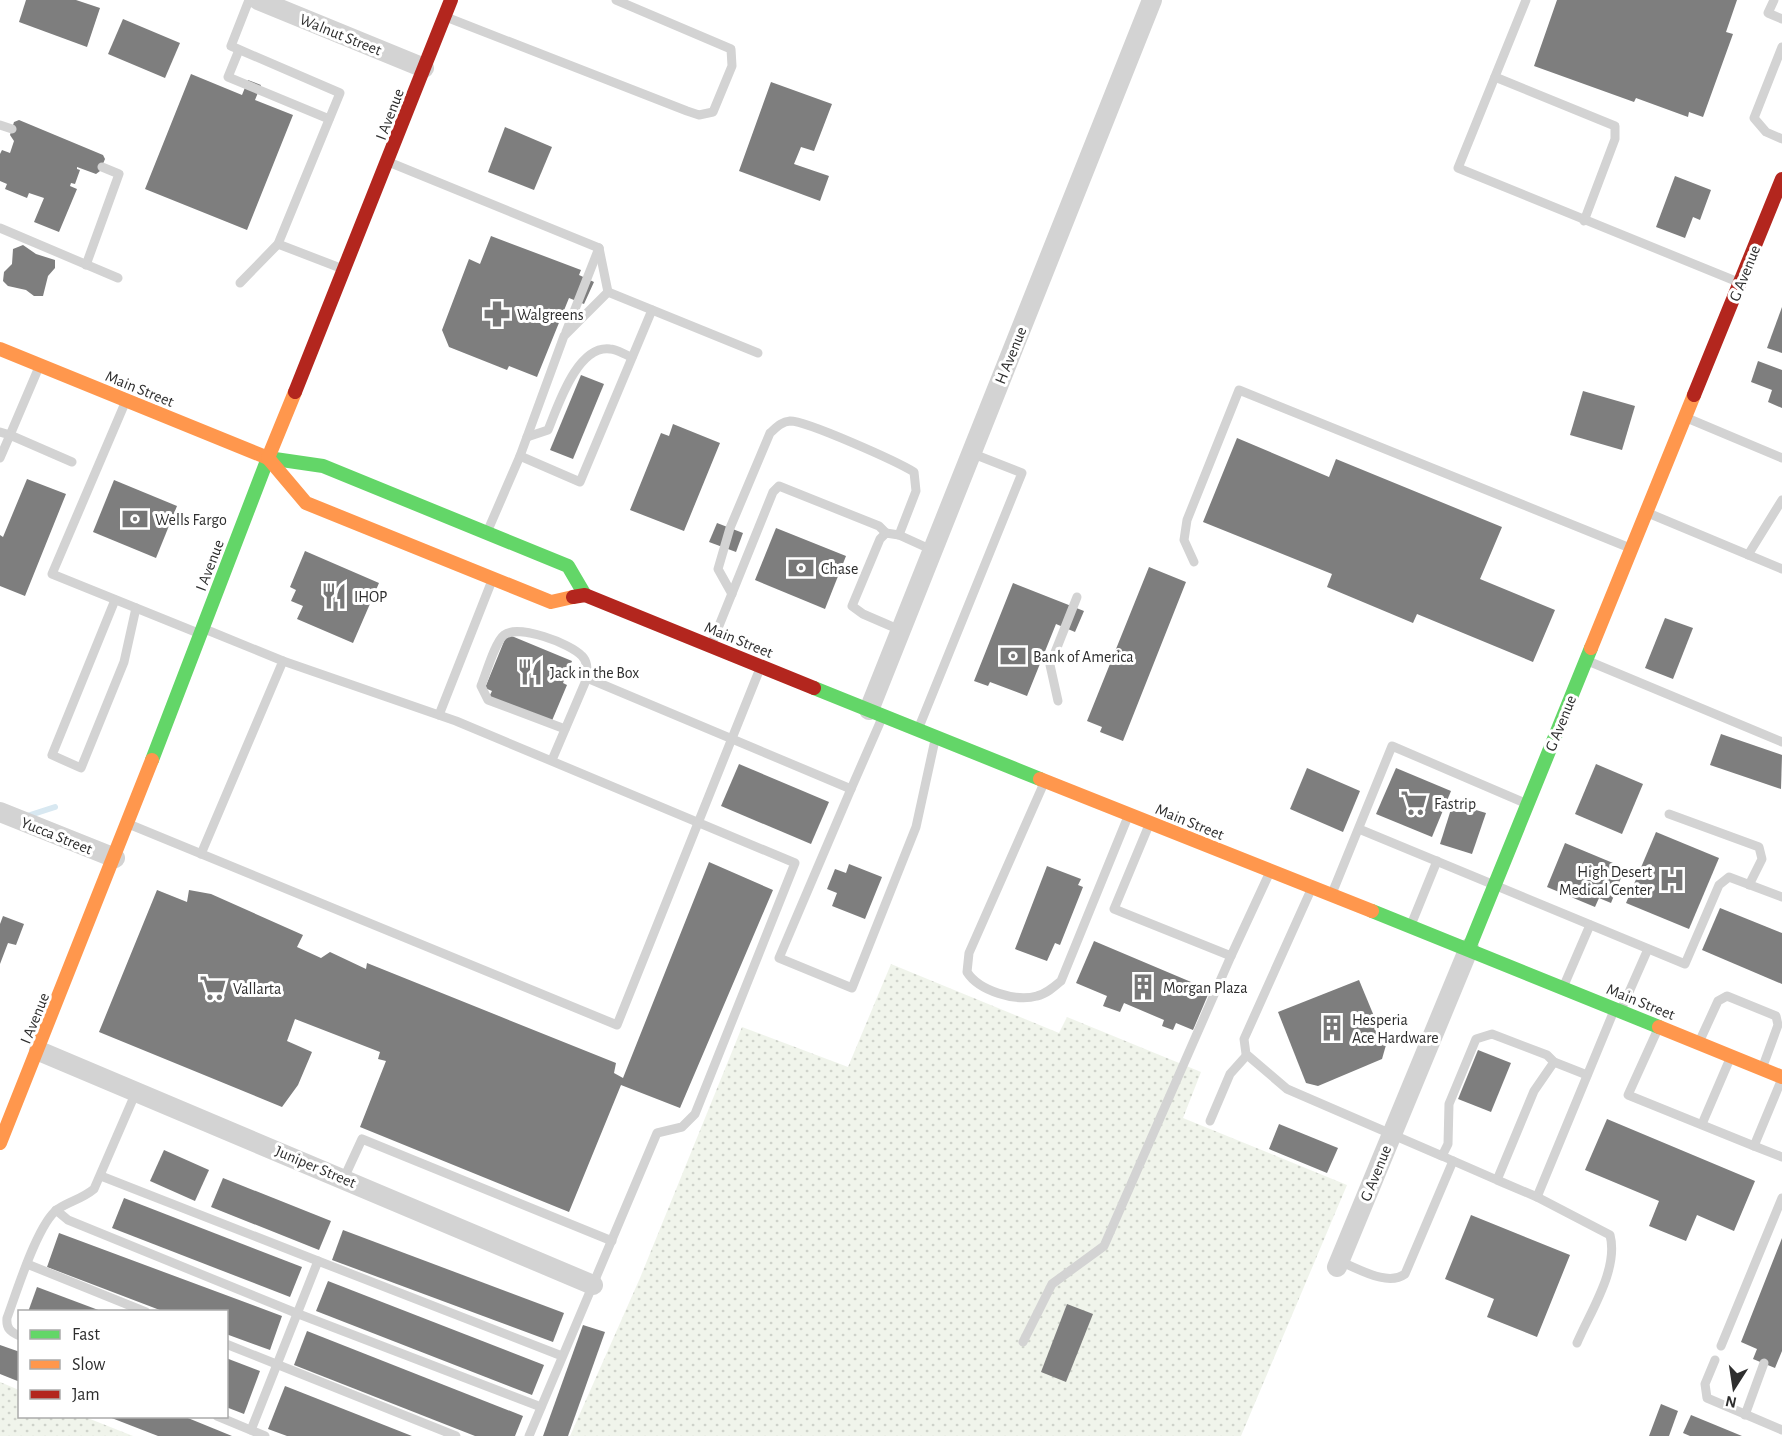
<svg xmlns="http://www.w3.org/2000/svg" width="1782" height="1436" font-family="'Alegreya Sans',sans-serif">
	<style>
		.grass { fill: url(#grass-dots) }
		.lines { fill: none; stroke-linecap: round; stroke-linejoin: round }
		.stream { stroke: #d8e8f1; stroke-width: 6 }
		.building { fill: #7e7e7e }
		.lane { stroke: #d3d3d3; stroke-width: 9 }
		.street { stroke: #d3d3d3; stroke-width: 20 }
		.fast { stroke: #63d668; stroke-width: 14 }
		.slow { stroke: #ff974d; stroke-width: 14 }
		.jam { stroke: #b3261e; stroke-width: 14 }
		.labels { text-anchor: middle; stroke-width: 6; stroke-linejoin: round; paint-order: stroke }
		.street-label { font-size: 16px; fill: #2e2e2e; stroke: #fff }
		.poi-label { font-size: 16px; fill: #2e2e2e; stroke: #fff; text-anchor: start }
	</style>
	<defs>
		<pattern id="grass-dots" width="8" height="8" patternUnits="userSpaceOnUse" patternTransform="scale(1.5)"><rect width="8" height="8" fill="#f0f4eb"/><path d="M2 2h.1M6 6h.1" fill="none" stroke="#ced2ca" stroke-width="1.8" stroke-linecap="round"/></pattern>
	</defs>
	<rect width="100%" height="100%" fill="#fff"/>
	<!-- grass -->
	<g class="grass">
		<path d="M891 964 1059 1033 1067 1017 1201 1072 1183 1118 1347 1185 1241 1436H570L640 1278 742 1027 848 1067Z"/>
		<path d="M0 1382 19 1390 20 1416 85 1417 133 1436H0Z"/>
	</g>
	<g class="lines">
		<!-- stream -->
		<path class="stream" d="M24 817 55 807"/>
	</g>
	<!-- building -->
	<g class="building">
		<path d="M26 0H76L100 8 87 47 19 22Z"/>
		<path d="M1557 0H1737L1726 32 1733 34 1703 117 1689 112 1688 117 1636 98 1634 102 1534 66Z"/>
		<path d="M123 19 180 43 165 78 108 54Z"/>
		<path d="M191 74 242 95 248 80 261 85 255 100 293 115 247 230 145 189Z"/>
		<path d="M771 82 832 104 814 151 801 147 794 164 829 176 820 201 739 171Z"/>
		<path d="M19 120 103 155 105 159 100 171 96 174 77 167V169L80 170 75 184 71 183 70 186 77 189 59 232 34 222 44 198 29 193 27 198 5 189 7 184 0 181V154L2 150 10 153 14 141 10 135 14 122Z"/>
		<path d="M505 127 552 147 534 190 488 172Z"/>
		<path d="M1675 176 1711 190 1700 220 1693 217 1685 238 1656 227Z"/>
		<path d="M491 236 581 270 579 275 594 282 584 304 569 298 537 377 509 366 507 370 449 347 442 330 469 259 480 264Z"/>
		<path d="M23 245 36 254 55 260V268L48 276 43 296H34L26 290 8 286 3 281 4 272 12 264 13 249Z"/>
		<path d="M1782 307V353L1767 348Z"/>
		<path d="M1758 361 1782 370V408L1768 402 1772 390 1751 382Z"/>
		<path d="M581 375 604 384 573 459 550 450Z"/>
		<path d="M1583 391 1635 406 1622 450 1570 435Z"/>
		<path d="M673 424 720 443 684 531 630 510 661 433 669 436Z"/>
		<path d="M1237 438 1329 477 1336 459 1502 527 1480 579 1555 610 1533 662 1417 614 1413 623 1327 587 1332 574 1203 522Z"/>
		<path d="M27 479 66 494 25 596 0 586V535L3 537Z"/>
		<path d="M114 480 177 506 156 558 93 532Z"/>
		<path d="M717 523 743 533 736 552 709 542Z"/>
		<path d="M776 528 846 556 825 609 755 580Z"/>
		<path d="M305 551 379 583 353 643 297 619 303 606 291 601 296 590 290 587Z"/>
		<path d="M1149 567 1186 582 1123 741 1100 732 1102 727 1087 721Z"/>
		<path d="M1013 583 1084 611 1075 632 1056 624 1027 696 990 682 988 686 974 681Z"/>
		<path d="M1665 618 1693 628 1673 679 1645 668Z"/>
		<path d="M507 634 572 661 563 683 567 685 551 723 489 697 492 691 485 688Z"/>
		<path d="M1721 734 1782 755 1781 789 1710 765Z"/>
		<path d="M739 764 829 802 811 844 721 806Z"/>
		<path d="M1596 764 1643 784 1622 834 1575 814Z"/>
		<path d="M1307 768 1360 791 1343 832 1290 809Z"/>
		<path d="M1396 768 1451 791 1432 837 1376 814Z"/>
		<path d="M1453 803 1486 813 1472 854 1440 844Z"/>
		<path d="M1656 832 1719 858 1689 929 1626 903Z"/>
		<path d="M1565 843 1625 868 1611 903 1599 898 1595 907 1547 887Z"/>
		<path d="M709 862 773 890 680 1108 621 1085 569 1212 360 1127 386 1061 378 1059 380 1052 295 1019 287 1041 312 1052 298 1085 282 1107 99 1032 157 890 187 902 189 890 211 894 303 935 297 947 321 958 330 952 366 969 367 963 616 1063 614 1073 623 1078Z"/>
		<path d="M849 864 882 877 865 919 832 906 837 893 827 889 835 869 846 873Z"/>
		<path d="M1047 866 1081 879 1078 885 1083 887 1060 945 1055 943 1047 961 1015 949Z"/>
		<path d="M1720 908 1782 933V984L1702 950Z"/>
		<path d="M3 916 24 924 16 945 8 943 0 964V924Z"/>
		<path d="M1094 941 1210 990 1193 1030 1176 1023 1173 1030 1162 1026 1164 1020 1124 1003 1120 1012 1103 1006 1107 996 1076 983Z"/>
		<path d="M1359 980 1386 1045 1382 1059 1318 1086 1306 1083 1278 1012Z"/>
		<path d="M1478 1050 1511 1063 1491 1112 1458 1099Z"/>
		<path d="M1607 1119 1755 1181 1734 1231 1697 1215 1686 1241 1649 1226 1659 1201 1585 1170Z"/>
		<path d="M1279 1124 1338 1148 1327 1173 1269 1149Z"/>
		<path d="M164 1150 209 1170 195 1201 150 1181Z"/>
		<path d="M223 1178 331 1221 319 1250 211 1207Z"/>
		<path d="M124 1198 302 1267 290 1297 112 1228Z"/>
		<path d="M1471 1215 1570 1255 1537 1337 1487 1317 1494 1299 1445 1279Z"/>
		<path d="M343 1230 564 1313 553 1342 332 1260Z"/>
		<path d="M59 1233 282 1316 270 1350 226 1334V1312H165L47 1267Z"/>
		<path d="M1782 1238V1351L1775 1368 1753 1359 1757 1349 1741 1342Z"/>
		<path d="M328 1281 544 1365 532 1395 316 1311Z"/>
		<path d="M37 1287 101 1311V1312H28Z"/>
		<path d="M1067 1304 1093 1314 1066 1382 1041 1372Z"/>
		<path d="M583 1325 605 1332 568 1436H543Z"/>
		<path d="M307 1331 523 1416 515 1436H475L294 1365Z"/>
		<path d="M0 1345 20 1352V1382L0 1374Z"/>
		<path d="M226 1358 260 1371 244 1414 226 1407Z"/>
		<path d="M285 1386 412 1436H287L268 1429Z"/>
		<path d="M1661 1404 1678 1411 1669 1436H1649Z"/>
		<path d="M1691 1415 1742 1436H1690L1683 1433Z"/>
		<path d="M183 1416 232 1436H158L109 1417Z"/>
	</g>
	<g class="lines">
		<!-- lane -->
		<g class="lane">
			<path d="M1526 0 1458 168 1738 282"/>
			<path d="M1774 0 1768 13 1782 19"/>
			<path d="M446 17 687 111 699 115 713 112 732 66 731 49 616 0"/>
			<path d="M1782 47 1754 118 1766 132 1782 139"/>
			<path d="M239 50 228 77 329 119"/>
			<path d="M1495 77 1615 126V139L1584 221"/>
			<path d="M0 125 12 129"/>
			<path d="M391 163 599 248"/>
			<path d="M0 228 118 278"/>
			<path d="M278 244 343 269"/>
			<path d="M86 265 119 174 102 167"/>
			<path d="M240 283 278 244 340 93 231 46 249 0"/>
			<path d="M608 292 758 353"/>
			<path d="M566 332 599 248"/>
			<path d="M125 403 52 574 198 633"/>
			<path d="M1687 418 1782 458"/>
			<path d="M0 432 10 435 39 367"/>
			<path d="M527 437 548 430C558 406 577 345 610 349 617 349 625 355 632 357"/>
			<path d="M520 456 580 482 652 310"/>
			<path d="M0 458 10 435 72 462"/>
			<path d="M1648 513 1782 569"/>
			<path d="M488 530 520 456 564 336 608 292 599 248"/>
			<path d="M1748 555 1782 500"/>
			<path d="M1194 562 1184 540 1187 520 1239 390 1630 548"/>
			<path d="M732 594 718 569 730 528 770 433C777 427 781 422 790 421 807 421 896 461 914 472L916 491 899 535"/>
			<path d="M115 600 52 755 81 768 124 662 136 608"/>
			<path d="M900 630 863 614 852 606 880 539 886 533 899 535 932 550"/>
			<path d="M712 643 773 492 779 486 879 526 886 533"/>
			<path d="M283 661 456 721 795 863 695 1114 682 1127 657 1133 529 1436"/>
			<path d="M1588 661 1782 742"/>
			<path d="M1058 701 1050 665 1077 597"/>
			<path d="M439 715 491 583"/>
			<path d="M919 727 1022 473 971 453"/>
			<path d="M565 729 488 700 481 686C486 674 495 642 504 635 518 624 570 643 582 656 588 662 587 670 587 678"/>
			<path d="M552 760 587 678 851 789 882 718"/>
			<path d="M1044 783 969 953 967 972C979 991 1016 1002 1037 996 1046 994 1054 987 1061 981L1127 819"/>
			<path d="M851 789 779 958 852 988 916 827 935 740"/>
			<path d="M1669 814 1759 847 1762 859 1749 885"/>
			<path d="M131 825 617 1025 759 671"/>
			<path d="M1149 825 1114 909 1231 956 1269 874"/>
			<path d="M1359 829 1685 964 1719 885 1729 877 1782 897"/>
			<path d="M201 854 283 661 207 630"/>
			<path d="M1333 891 1392 746 1525 803"/>
			<path d="M1310 892 1244 1039 1246 1054 1287 1089 1442 1156"/>
			<path d="M1413 920 1437 861"/>
			<path d="M1565 983 1590 925"/>
			<path d="M1622 1008 1648 949"/>
			<path d="M1657 1031 1628 1095 1754 1146"/>
			<path d="M1701 1038 1718 1001 1727 996 1776 1016 1778 1025 1763 1066"/>
			<path d="M1554 1062 1587 1075"/>
			<path d="M1781 1081 1754 1146 1782 1157"/>
			<path d="M1210 1121 1230 1074 1247 1055"/>
			<path d="M1702 1124 1729 1061"/>
			<path d="M101 1176 318 1261"/>
			<path d="M344 1178 362 1139 612 1241"/>
			<path d="M1497 1180 1442 1156 1448 1144 1449 1104 1476 1039 1492 1034 1547 1055 1554 1062 1534 1091 1497 1180 1537 1197 1613 1013"/>
			<path d="M1537 1197 1610 1235C1619 1269 1590 1312 1577 1343"/>
			<path d="M56 1210 68 1220 296 1313 541 1407"/>
			<path d="M1339 1261C1358 1268 1387 1287 1405 1274L1453 1161"/>
			<path d="M27 1264 146 1312"/>
			<path d="M20 1336C10 1332 6 1328 7 1318 16 1294 38 1222 58 1209 70 1201 82 1199 94 1189L136 1092"/>
			<path d="M1023 1342 1052 1284 1104 1246 1231 956"/>
			<path d="M226 1344 456 1436"/>
			<path d="M1721 1346 1782 1198"/>
			<path d="M1715 1360 1705 1384 1707 1398 1782 1430"/>
			<path d="M1745 1415 1764 1363"/>
			<path d="M217 1416 265 1436"/>
			<path d="M251 1430 318 1261 562 1356"/>
		</g>
		<!-- street -->
		<g class="street">
			<path d="M258 0 424 68"/>
			<path d="M869 710 1152 0"/>
			<path d="M0 812 115 858"/>
			<path d="M39 1051 593 1285"/>
			<path d="M1337 1267 1469 948"/>
		</g>
		<!-- fast -->
		<g class="fast">
			<path d="M268 458 323 466 568 566 585 595"/>
			<path d="M814 688 1040 779"/>
			<path d="M152 760 268 458"/>
			<path d="M1372 911 1659 1027"/>
			<path d="M1469 948 1591 648"/>
		</g>
		<!-- slow -->
		<g class="slow">
			<path d="M0 349 268 458 295 392"/>
			<path d="M268 458 306 503 551 602 573 597"/>
			<path d="M1591 648 1694 395"/>
			<path d="M1040 779 1372 911"/>
			<path d="M1659 1027 1782 1077"/>
			<path d="M0 1143 152 760"/>
		</g>
		<!-- jam -->
		<g class="jam">
			<path d="M295 392 451 0"/>
			<path d="M1694 395 1782 179"/>
			<path d="M573 597 585 595 814 688"/>
		</g>
	</g>
	<!-- icons -->
	<defs>
		<g id="pharmacy-bare" transform="scale(2.07)"><path d="M-2-6h4v4h4v4h-4v4h-4v-4h-4v-4h4Z" fill="#777" stroke="#fff" stroke-width="2.5" paint-order="stroke"/></g>
		<g id="bank-bare" transform="scale(2.07)"><path d="M-6-4H6V4H-6ZM0-2.3a2.3 2.3 0 1 0 0 4.6a2.3 2.3 0 1 0 0-4.6Z" fill="#777" stroke="#fff" stroke-width="2.5" paint-order="stroke"/></g>
		<g id="restaurant-bare" transform="scale(2.07)"><path d="M-5-6h1v4h1v-4h1v4h1v-4h1v5L-1.5 .5V6h-2V.5L-5-1ZM5-6V6H3V1.5H1.5Q1.5-4 5-6Z" fill="#777" stroke="#fff" stroke-width="2.5" paint-order="stroke"/></g>
		<g id="supermarket-bare" transform="scale(2.07)"><path d="M-6-5.5h2.5l.6 2H6L4.5 2H-2.5L-4.4-4H-6ZM-1.5 3.2a1.3 1.3 0 1 0 .1 0ZM3 3.2a1.3 1.3 0 1 0 .1 0Z" fill="#777" stroke="#fff" stroke-width="2.5" paint-order="stroke"/></g>
		<g id="hospital-bare" transform="scale(2.07)"><path d="M-5-5h3v3.5h4V-5h3V5h-3V1.5h-4V5h-3Z" fill="#777" stroke="#fff" stroke-width="2.5" paint-order="stroke"/></g>
		<g id="building-bare" transform="scale(2.07)"><path d="M-4-6H4V6H1V3H-1V6H-4ZM-2.5-4.3h1.7v1.8h-1.7ZM.8-4.3h1.7v1.8H.8ZM-2.5-1h1.7V.8h-1.7ZM.8-1h1.7V.8H.8Z" fill="#777" stroke="#fff" stroke-width="2.5" paint-order="stroke"/></g>
	</defs>
	<g fill-rule="evenodd">
		<use href="#pharmacy-bare" x="497" y="314"/>
		<use href="#bank-bare" x="135" y="519"/>
		<use href="#bank-bare" x="801" y="568"/>
		<use href="#restaurant-bare" x="334" y="596"/>
		<use href="#bank-bare" x="1013" y="656"/>
		<use href="#restaurant-bare" x="530" y="672"/>
		<use href="#supermarket-bare" x="1414" y="803"/>
		<use href="#hospital-bare" x="1672" y="880"/>
		<use href="#building-bare" x="1143" y="987"/>
		<use href="#supermarket-bare" x="213" y="988"/>
		<use href="#building-bare" x="1332" y="1028"/>
	</g>
	<g class="labels">
		<!-- street labels -->
		<g class="street-label">
			<text transform="translate(341 34) rotate(22)" y="6">Walnut Street</text>
			<text transform="translate(389 114) rotate(-69)" y="6">I Avenue</text>
			<text transform="translate(1744 273) rotate(-68)" y="6">G Avenue</text>
			<text transform="translate(1010 355) rotate(-68)" y="6">H Avenue</text>
			<text transform="translate(140 388) rotate(22)" y="6">Main Street</text>
			<text transform="translate(209 565) rotate(-69)" y="6">I Avenue</text>
			<text transform="translate(739 639) rotate(22)" y="6">Main Street</text>
			<text transform="translate(1560 723) rotate(-68)" y="6">G Avenue</text>
			<text transform="translate(1190 821) rotate(22)" y="6">Main Street</text>
			<text transform="translate(57 835) rotate(22)" y="6">Yucca Street</text>
			<text transform="translate(1641 1001) rotate(22)" y="6">Main Street</text>
			<text transform="translate(34 1018) rotate(-68)" y="6">I Avenue</text>
			<text transform="translate(316 1166) rotate(23)" y="6">Juniper Street</text>
			<text transform="translate(1375 1173) rotate(-68)" y="6">G Avenue</text>
		</g>
		<!-- poi labels -->
		<g class="poi-label">
			<text x="517" y="320">Walgreens</text>
			<text x="155" y="525">Wells Fargo</text>
			<text x="821" y="574">Chase</text>
			<text x="354" y="602">IHOP</text>
			<text x="1033" y="662">Bank of America</text>
			<text x="550" y="678">Jack in the Box</text>
			<text x="1434" y="809">Fastrip</text>
			<text x="1652" y="877" text-anchor="end">High Desert<tspan x="1652" dy="18">Medical Center</tspan></text>
			<text x="1163" y="993">Morgan Plaza</text>
			<text x="233" y="994">Vallarta</text>
			<text x="1352" y="1025">Hesperia<tspan x="1352" dy="18">Ace Hardware</tspan></text>
		</g>
	</g>
	<!-- legend -->
	<rect x="18" y="1310" width="210" height="108" fill="#ffffff" stroke="#ababab" stroke-width="1.5"/>
	<rect x="30" y="1330" width="30" height="9" fill="#63d668" stroke="#ababab" stroke-width="1.5"/>
	<text x="72" y="1340" font-size="18" fill="#2e2e2e">Fast</text>
	<rect x="30" y="1360" width="30" height="9" fill="#ff974d" stroke="#ababab" stroke-width="1.5"/>
	<text x="72" y="1370" font-size="18" fill="#2e2e2e">Slow</text>
	<rect x="30" y="1390" width="30" height="9" fill="#b3261e" stroke="#ababab" stroke-width="1.5"/>
	<text x="72" y="1400" font-size="18" fill="#2e2e2e">Jam</text>
	<!-- north arrow -->
	<g transform="translate(1734 1388) rotate(192)" stroke="#ffffff" stroke-width="4.5" paint-order="stroke">
	<path d="M0-4.5L10 22L0 15L-10 22Z" fill="#2e2e2e"/>
	<text y="-9" font-size="16" font-weight="bold" text-anchor="middle" fill="#2e2e2e">N</text>
	</g>
</svg>
